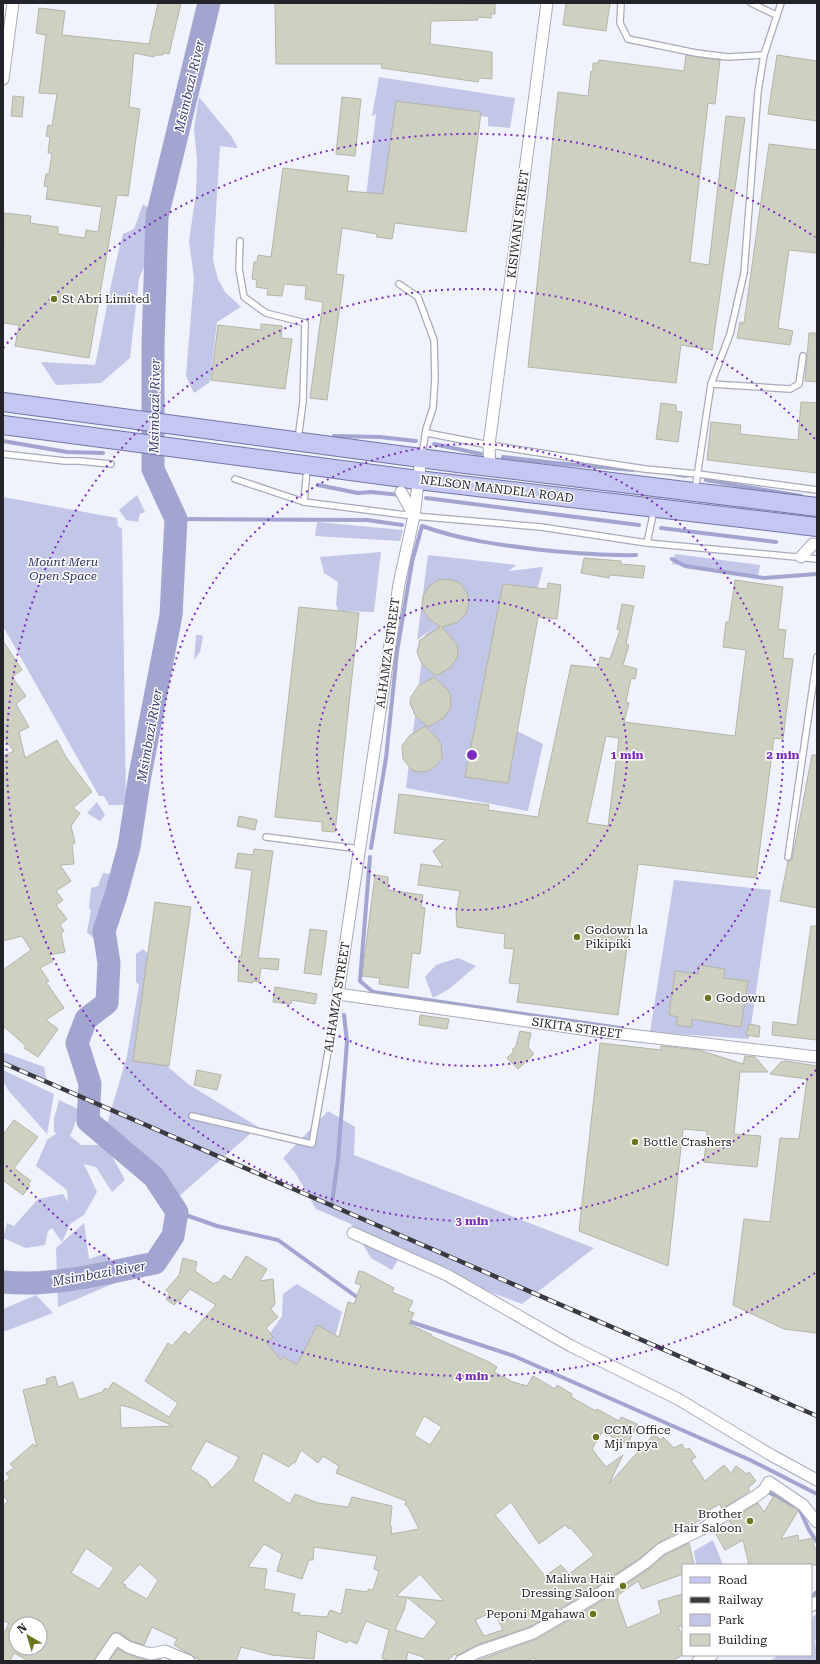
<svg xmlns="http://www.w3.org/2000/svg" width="820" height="1664" font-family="'Roboto Serif',serif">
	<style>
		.green { fill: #c2c6e7 }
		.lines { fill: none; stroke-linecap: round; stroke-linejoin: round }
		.stream { stroke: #a1a5cf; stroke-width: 4 }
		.river { stroke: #a1a5cf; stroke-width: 23 }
		.building { fill: #ced1c1; stroke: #b3b5a6; fill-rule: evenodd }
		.service-casing { stroke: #a8aab9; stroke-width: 8 }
		.minor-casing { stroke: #a8aab9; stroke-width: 13 }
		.primary-casing { stroke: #7275a6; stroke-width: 20 }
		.service { stroke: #fff; stroke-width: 5.5 }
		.minor { stroke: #fff; stroke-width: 11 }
		.primary { stroke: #c4c7f2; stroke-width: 18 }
		.rail-casing { stroke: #393a40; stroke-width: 4.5 }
		.rail { stroke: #fff; stroke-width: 3; stroke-dasharray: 9; stroke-linecap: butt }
		.ring { fill: none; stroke: #7b2cbf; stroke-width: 2; stroke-dasharray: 2 4 }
		.poi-dot { fill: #6c751e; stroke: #fff; stroke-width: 1.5 }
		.labels { text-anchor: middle; stroke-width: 3; stroke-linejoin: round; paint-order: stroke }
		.street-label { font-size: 12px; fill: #23242a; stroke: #fff }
		.poi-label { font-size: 12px; fill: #23242a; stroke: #fff; text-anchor: start }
		.park-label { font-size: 12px; font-style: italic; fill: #2e2e63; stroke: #fff }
		.water-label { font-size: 13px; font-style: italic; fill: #393a70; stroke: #fff }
		.centre { fill: #7b2cbf; stroke: #fff; stroke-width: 2 }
		.ring-label { font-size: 12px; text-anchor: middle; font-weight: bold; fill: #7b2cbf; stroke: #fff; stroke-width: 3; stroke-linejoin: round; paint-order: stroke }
	</style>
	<rect width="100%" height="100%" fill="#f0f2fe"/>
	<!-- green -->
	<g class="green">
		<path d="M379 77 515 98 510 128 488 126V117L404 105 387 209 365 205 376 114 372 116Z"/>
		<path d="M199 97 231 136 238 148 220 146 213 260 218 279 225 292 241 307 217 322 210 382 194 393 186 376 194 278 189 241 196 193 197 160 194 129Z"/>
		<path d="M143 204 164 219 139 279 130 358 101 383 56 385 41 362 95 365C105 321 111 277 123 234L134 229Z"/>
		<path d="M137 495 145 512 140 514 138 522 126 520 119 510Z"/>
		<path d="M3 497 117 518 118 527 122 528 126 805H109L104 796H99L3 626Z"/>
		<path d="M317 522 403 530 400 541 315 536Z"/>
		<path d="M381 552 374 612 338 611 336 604 338 582 324 573 320 557Z"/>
		<path d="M675 554 760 565 758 576 672 564Z"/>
		<path d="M428 555 516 565 509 571 543 567 503 724 543 744 528 811 406 788 425 635 440 623 417 640Z"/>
		<path d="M196 635H201L203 637 200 652 194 660Z"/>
		<path d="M97 802 105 815 100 821 87 813Z"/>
		<path d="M103 873 112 874 95 940 87 932 91 911 89 908 91 888 98 886Z"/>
		<path d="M674 880 771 890 749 1039 650 1032Z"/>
		<path d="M143 949 154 960 150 998 142 990 159 1059 188 1084 258 1127 169 1205 107 1124 127 1056 139 985 136 982V954Z"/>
		<path d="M458 958 476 966 449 989 433 998 425 977 436 965Z"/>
		<path d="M3 1052 44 1067 47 1082 45 1079 3 1061Z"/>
		<path d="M3 1070 54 1094 47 1134 8 1090 3 1081Z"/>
		<path d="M59 1100 80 1110 71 1134 69 1135 81 1145H106L125 1180 112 1192 96 1167 84 1164 97 1192 84 1215 70 1224 62 1242 52 1228 48 1231 45 1245 26 1248 3 1238 7 1223 14 1226 38 1199 63 1194 68 1202 67 1190 36 1166 47 1140 57 1133 54 1132V1119Z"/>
		<path d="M328 1111 355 1127 354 1155 594 1248 522 1304 399 1258 392 1270 371 1258 351 1224 316 1209 296 1174 283 1158Z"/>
		<path d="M84 1223 89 1259 106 1253 122 1280 58 1307 56 1248Z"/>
		<path d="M297 1284 342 1312 333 1344 299 1376 256 1353 282 1316 283 1294Z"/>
		<path d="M36 1295 53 1313 3 1332V1309Z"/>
		<path d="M713 1540 723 1565H696L694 1551Z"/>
		<path d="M817 1613V1641L815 1639 817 1661H770L778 1655H811V1619Z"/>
	</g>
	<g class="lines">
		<!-- stream -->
		<g class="stream">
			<path d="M334 436 380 437 416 441"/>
			<path d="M3 441 67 452 103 453"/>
			<path d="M434 444 481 454"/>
			<path d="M503 457 555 463 633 470"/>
			<path d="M674 474 686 476"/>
			<path d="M706 480 801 496"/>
			<path d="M318 485 358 493 371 492 400 495"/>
			<path d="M426 498 639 525"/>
			<path d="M176 519 367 520 402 525"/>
			<path d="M661 528 776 542"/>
			<path d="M672 559 685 566 764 578 817 574"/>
			<path d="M371 848 386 758 397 652 412 562 422 526C461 540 500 545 542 550 573 553 604 556 636 555"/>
			<path d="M370 857 360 981 373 992 620 1028"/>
			<path d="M332 1203 338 1159 347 1042 344 1015"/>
			<path d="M177 1212 217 1226 278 1240 361 1300"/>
			<path d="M405 1320 514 1356 750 1460 817 1494"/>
			<path d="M766 1491 799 1508 809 1530 817 1542"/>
			<path d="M811 1597 817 1592"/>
		</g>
		<!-- river -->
		<path class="river" d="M3 1282C54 1287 105 1273 155 1263L173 1236 177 1212 154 1177 88 1121 90 1084 77 1043 86 1019 107 1003 109 963 104 931 116 895 129 847 140 775 171 615 176 519 153 469V345L157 217 209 3"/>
	</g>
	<!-- building -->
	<g class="building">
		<path d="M158 3H181L169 54 164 53 163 55H155L154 57 134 53 129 107 140 109 128 196 117 195 89 358 15 346 19 325 3 323 4 213 31 216 30 223 58 227V234L85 238 86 230 98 232 102 207 46 199 48 187 44 186 46 174H49L52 153H48L50 137 46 136 48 125 52 126 57 94 39 93 46 35 36 33 39 8 65 11 62 35 149 44Z"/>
		<path d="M275 3 495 4V14H491V18L478 17V20L431 21 430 44 492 52V79L479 78 478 82 381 68 382 64H276Z"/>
		<path d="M566 3H610L606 31 563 25Z"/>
		<path d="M686 55 720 60 715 104 708 103 690 262 709 265 726 116 745 118 712 350 681 345 676 383 528 367 558 92 588 96 591 71 593 72V63H598L599 60 684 71Z"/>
		<path d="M777 55 817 61V121L768 114Z"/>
		<path d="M13 96 24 97 22 117 11 116Z"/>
		<path d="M342 97 361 99 355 156 336 154Z"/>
		<path d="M396 101 481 112 466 232 395 223 392 239 376 237 377 234 342 228 336 274 344 275 327 400 310 398 323 302 305 299 306 286 284 284 282 296 267 295 268 289 256 287 257 280 252 279 254 262H257L258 255 271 257 283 168 349 176 347 191 383 194Z"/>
		<path d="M769 144 817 150V253L789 250 778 328 793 331 790 345 737 338 740 322 744 323Z"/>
		<path d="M261 324 282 326 281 338 292 339 285 389 211 380 218 325 261 330Z"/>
		<path d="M809 333H817V382L805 381Z"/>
		<path d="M801 402 817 403V473L707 460 711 422 741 425 740 434 798 440Z"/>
		<path d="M661 403 676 405V411L682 412 678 442 656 439Z"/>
		<path d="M584 558 621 561V564L645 566 643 578 610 575 609 578 581 573Z"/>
		<path d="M449 579 460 583 467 592 469 603 466 614 458 622 442 627 457 644 458 656 451 667 436 676 422 664 417 652 420 640 440 627 427 617 422 607 423 596 429 586 438 580Z"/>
		<path d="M735 580 783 587 778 629 786 630 783 658 793 659 783 739 774 738 756 878 638 864 618 1015 517 1002 520 984 509 983 514 949 504 948 505 934 457 927 456 914 460 891 418 885 421 864 443 867 433 851 446 840 394 833 399 794 489 805 488 810 538 817 571 665 598 668 600 657 610 659 620 630 617 629 622 604 634 606 626 644 629 645 623 665 637 669 635 679 631 678 626 702 629 703 624 722 735 736 746 650 723 647 726 622H729ZM606 736 619 738 608 826 587 823Z"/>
		<path d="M548 583 561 585 557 619 538 617 508 783 465 777 503 584 547 589Z"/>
		<path d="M299 607 359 613 335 832 322 831V822L275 817Z"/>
		<path d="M3 641 22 670 12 677 26 696 16 704 29 727 19 732 25 758 57 740 66 757 92 792 73 808 80 813 71 826 75 843 72 844 74 864 60 865 71 881 56 891 63 900 56 905 67 919 60 925 64 931 61 934 65 952 49 955 53 961 40 968 49 981 46 982 64 1008 46 1020 58 1029 38 1057 24 1048 26 1046 3 1026V970L31 950 22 936 3 941V756L14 751 3 738Z"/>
		<path d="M434 677 447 689 450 694 451 707 444 718 428 727 415 715 410 703 411 697 418 686Z"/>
		<path d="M425 726 438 739 441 744 442 757 439 763 429 771 416 772 411 769 403 759 402 746 409 736Z"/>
		<path d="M812 755H817V908L780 901 788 861 792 860Z"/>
		<path d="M239 816 257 820 255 830 237 826Z"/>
		<path d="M254 849 273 851 258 958 279 959 278 970 261 968 259 982 253 981 252 983 238 981 239 956 241 957 252 870 235 868 238 853 253 855Z"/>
		<path d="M375 875 388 877V890L423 895 421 907 425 908 420 954 412 953 408 988 379 984 380 978 362 976Z"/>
		<path d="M155 902 191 907 169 1066 133 1061Z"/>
		<path d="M811 926H817V1040L772 1035 773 1022 797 1025Z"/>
		<path d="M310 929 327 931 321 975 304 973Z"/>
		<path d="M699 965 725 969 724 978 748 981 741 1027 692 1019 691 1027 676 1025 678 1017 669 1015 675 971 698 974Z"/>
		<path d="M275 987 317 994 315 1004 292 1000 291 1004 273 1002Z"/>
		<path d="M420 1015 449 1019 447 1029 419 1025Z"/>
		<path d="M749 1024 760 1026 759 1037 746 1035Z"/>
		<path d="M520 1031 531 1033 528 1047 534 1054 518 1069 507 1058 514 1051 512 1050 516 1046Z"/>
		<path d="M600 1043 661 1050V1046L699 1050 743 1064 745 1056 755 1057 768 1072H740L734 1134 761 1136 757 1167 704 1162 707 1131 683 1129 668 1266 579 1231Z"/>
		<path d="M786 1061 817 1066V1333L784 1329 733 1305 744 1219 770 1222 780 1138 799 1139 807 1079 770 1074 781 1062Z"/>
		<path d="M197 1070 221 1075 217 1090 194 1085Z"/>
		<path d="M14 1120 38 1137 14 1168 31 1181 28 1184 30 1186 23 1195 3 1180V1135Z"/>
		<path d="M246 1256 267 1269 260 1281 273 1279 275 1304 271 1309 278 1317 266 1328 273 1337 266 1342 281 1360 284 1357 297 1365 317 1325 339 1337 348 1302 354 1304 361 1285 355 1283 359 1271 364 1272 394 1288 392 1292 413 1301 408 1311 414 1313 409 1324 432 1335 431 1336 489 1362 497 1367 494 1372 513 1382 527 1386 533 1376 555 1389 557 1385 572 1394 571 1397 596 1411 597 1409 619 1421 621 1417 637 1424 628 1444 602 1432 592 1449 606 1467 623 1455 609 1484 654 1434 661 1440 663 1437 674 1448 682 1444 685 1450 689 1448 696 1457 691 1460 705 1481 724 1465 731 1473 736 1466 747 1474 749 1472 756 1481 748 1488 750 1491 722 1509 720 1504 700 1515 702 1519 658 1543 641 1557 595 1588 530 1627 476 1645 457 1656 455 1654 447 1661H426L423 1657 408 1652 406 1661H389L382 1658 389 1630 366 1621 357 1644 348 1640 347 1643 317 1631 314 1659 272 1655 241 1647 236 1661H201L174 1645 177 1639 152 1627 144 1645 131 1641 120 1633H113L94 1661H29L14 1653 10 1661H3V1635L9 1623 3 1621V1506L8 1501 3 1495V1483L10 1478 6 1473 14 1468 10 1464 33 1444 37 1447 23 1390 47 1384 46 1379 55 1376 58 1387 73 1382 79 1400 102 1392 105 1388 108 1390 113 1382 169 1417 178 1403 145 1381 168 1343 172 1346 185 1331 189 1335 216 1305 190 1289 179 1302 178 1300 174 1305 166 1299 170 1294 166 1290 179 1275 183 1258 197 1262 195 1271 214 1284 216 1282 218 1283 224 1275 231 1280ZM120 1405 135 1409 173 1426 121 1428ZM424 1416 442 1427 430 1445 414 1435ZM206 1441 239 1457 233 1468 212 1488 207 1480 190 1469ZM301 1450 318 1463 323 1456 339 1466 336 1473 406 1501 405 1505 408 1507 419 1529 391 1534 392 1527 390 1526 392 1506 352 1497 348 1507 318 1503 295 1494 290 1504 253 1481 263 1453 289 1467 293 1463H295ZM511 1502 539 1544 565 1525 569 1529 570 1527 594 1555 569 1574 561 1565 545 1576 495 1515ZM264 1544 282 1554 277 1571 302 1579 309 1560H313L314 1547 377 1556 374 1569 379 1571 373 1590 368 1589V1592L346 1589 341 1614 330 1610 327 1617 299 1615 300 1613 292 1612 295 1594 264 1589 267 1569 248 1567ZM86 1548 114 1568 99 1589 71 1573ZM140 1564 158 1580 147 1599 125 1587 126 1585 122 1583ZM420 1574 444 1601 396 1596ZM407 1597 437 1622 423 1639 395 1630 404 1610ZM494 1611 503 1630 484 1636 475 1620ZM16 1624H40V1648H16Z"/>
		<path d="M774 1496 798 1511 781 1539 798 1535 799 1541 812 1538 815 1549 817 1548V1565H749L743 1540 725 1550 715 1533 731 1524 729 1521 758 1503 764 1512Z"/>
		<path d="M689 1543 694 1565H683V1574L642 1589 638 1581 618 1595V1598L617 1599 627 1628 659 1614 661 1612 658 1601 683 1594V1625L678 1627 683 1637V1655L672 1661H536L534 1658 526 1661H476L537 1639 603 1600 649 1569 665 1555Z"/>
		<path d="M118 1649 138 1658 150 1661 161 1659V1661H109Z"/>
	</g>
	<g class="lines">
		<!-- service casing -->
		<g class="service-casing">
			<g id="service">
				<path d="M621 3 620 23 628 39 696 53 728 57 764 55"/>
				<path d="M751 3 776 15"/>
				<path d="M240 241 239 269 244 297 266 313 305 323 303 402 298 439"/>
				<path d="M399 284 418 297 434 340 435 378 433 408 426 429 422 456"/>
				<path d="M711 384 790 389 799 384 803 356"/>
				<path d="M427 433 489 445 645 469 698 474 817 490"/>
				<path d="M3 454 65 461H79L111 464"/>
				<path d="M235 479 304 502 414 516 541 527 647 543 817 559"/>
				<path d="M695 490 711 384 730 334 744 273 758 91 764 55 781 3"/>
				<path d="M304 502 307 468"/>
				<path d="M647 543 654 510"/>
				<path d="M266 837 360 849"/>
				<path d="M788 857 817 657"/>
				<path d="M192 1116 312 1144 338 994"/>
			</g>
		</g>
		<!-- minor casing -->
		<g class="minor-casing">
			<g id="minor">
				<path d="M3 79 13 3"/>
				<path d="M421 458 414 516 399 584 338 994 596 1031 817 1057"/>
				<path d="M490 467 489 445 547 3"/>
				<path d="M401 492 414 516"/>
				<path d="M801 557 813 544"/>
				<path d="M353 1233 447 1275 571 1346 678 1399 771 1455 817 1480"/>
				<path d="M811 1606 817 1602"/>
				<path d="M101 1661 116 1639 128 1647 140 1651 151 1654 165 1651 189 1661"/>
				<path d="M461 1661 478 1652 533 1633 599 1594 645 1563 661 1549 702 1529 756 1496 764 1490 769 1482 803 1505 817 1522"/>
				<path d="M698 1661 712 1655"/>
			</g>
		</g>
		<!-- primary casing -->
		<g class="primary-casing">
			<g id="primary">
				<path d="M3 402 465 464 817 507"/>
				<path d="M3 425 418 480 817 527"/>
			</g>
		</g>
		<!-- service -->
		<use href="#service" class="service"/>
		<!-- minor -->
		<use href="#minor" class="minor"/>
		<!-- primary -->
		<use href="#primary" class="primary"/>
		<!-- rail casing -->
		<g class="rail-casing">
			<path id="rail" d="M3 1063 817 1416"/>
		</g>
		<!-- rail -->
		<use href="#rail" class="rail"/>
	</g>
	<!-- distance rings -->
	<g class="ring">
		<circle cx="472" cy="755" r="155"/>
		<circle cx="472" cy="755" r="311"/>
		<path d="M816 1070A466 466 0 1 1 816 440"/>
		<path d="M815 1273A621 621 0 0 1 3 1162M3 348A621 621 0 0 1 815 237"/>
	</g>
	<!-- markers -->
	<g class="poi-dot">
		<circle cx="54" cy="299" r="4"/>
		<circle cx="577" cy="937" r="4"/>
		<circle cx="708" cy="998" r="4"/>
		<circle cx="635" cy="1142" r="4"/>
		<circle cx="596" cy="1437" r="4"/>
		<circle cx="750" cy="1521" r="4"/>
		<circle cx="623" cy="1586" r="4"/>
		<circle cx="593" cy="1614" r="4"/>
	</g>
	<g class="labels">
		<!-- street labels -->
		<g class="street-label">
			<text transform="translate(518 224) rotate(-83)" y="4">KISIWANI STREET</text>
			<text transform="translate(497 489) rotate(7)" y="4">NELSON MANDELA ROAD</text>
			<text transform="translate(388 653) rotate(-82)" y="4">ALHAMZA STREET</text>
			<text transform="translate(337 997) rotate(-81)" y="4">ALHAMZA STREET</text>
			<text transform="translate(577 1028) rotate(8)" y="4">SIKITA STREET</text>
		</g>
		<!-- poi labels -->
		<g class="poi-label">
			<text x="62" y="303">St Abri Limited</text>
			<text x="585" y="934">Godown la<tspan x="585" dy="14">Pikipiki</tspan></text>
			<text x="716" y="1002">Godown</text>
			<text x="643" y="1146">Bottle Crashers</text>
			<text x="604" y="1434">CCM Office<tspan x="604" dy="14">Mji mpya</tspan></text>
			<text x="742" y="1518" text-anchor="end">Brother<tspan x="742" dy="14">Hair Saloon</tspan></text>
			<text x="615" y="1583" text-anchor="end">Maliwa Hair<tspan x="615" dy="14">Dressing Saloon</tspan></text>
			<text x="585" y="1618" text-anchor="end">Peponi Mgahawa</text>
		</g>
		<!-- park labels -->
		<g class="park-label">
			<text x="63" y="566">Mount Meru<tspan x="63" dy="14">Open Space</tspan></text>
		</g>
		<!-- water labels -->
		<g class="water-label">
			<text transform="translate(189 86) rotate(-77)" y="5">Msimbazi River</text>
			<text transform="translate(154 406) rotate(-89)" y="5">Msimbazi River</text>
			<text transform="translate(149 735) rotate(-80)" y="5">Msimbazi River</text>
			<text transform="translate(99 1273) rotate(-10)" y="5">Msimbazi River</text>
		</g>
	</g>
	<circle cx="472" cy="755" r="6" class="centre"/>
	<g class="ring-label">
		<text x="627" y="759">1 min</text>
		<text x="783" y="759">2 min</text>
		<text x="472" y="1225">3 min</text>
		<text x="472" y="1380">4 min</text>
	</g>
	<!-- border -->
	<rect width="820" height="1664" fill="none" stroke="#23242a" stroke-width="8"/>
	<!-- legend -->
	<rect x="682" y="1564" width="130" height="92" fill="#ffffff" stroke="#a7a7aa"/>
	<rect x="690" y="1577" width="20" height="6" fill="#c4c7f2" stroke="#a7a7aa"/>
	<text x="718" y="1584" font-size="12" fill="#23242a">Road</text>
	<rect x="690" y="1597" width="20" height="6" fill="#393a40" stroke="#a7a7aa"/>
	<text x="718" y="1604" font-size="12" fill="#23242a">Railway</text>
	<rect x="690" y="1614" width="20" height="12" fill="#c2c6e7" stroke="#a7a7aa"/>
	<text x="718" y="1624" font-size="12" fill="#23242a">Park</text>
	<rect x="690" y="1634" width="20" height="12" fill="#ced1c1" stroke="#a7a7aa"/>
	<text x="718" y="1644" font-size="12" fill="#23242a">Building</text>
	<!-- north arrow -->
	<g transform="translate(28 1636) rotate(322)"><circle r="19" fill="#ffffff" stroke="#a7a7aa"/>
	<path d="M0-3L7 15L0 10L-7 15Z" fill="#6c751e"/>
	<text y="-6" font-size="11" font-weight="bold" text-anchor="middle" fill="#23242a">N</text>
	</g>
</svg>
